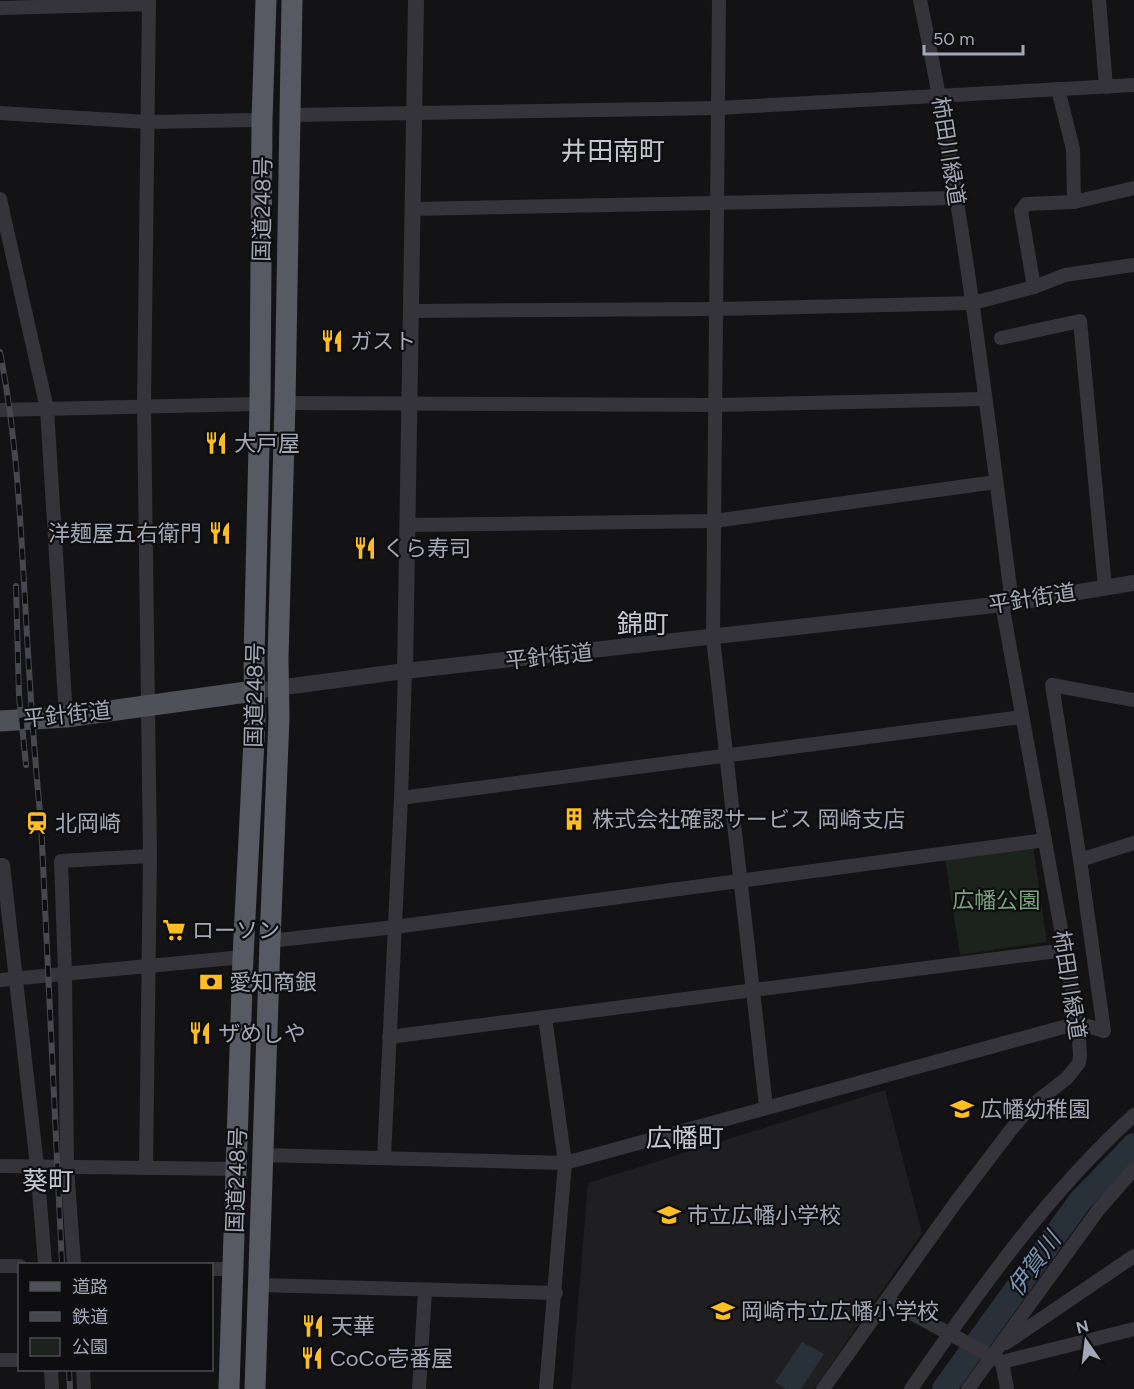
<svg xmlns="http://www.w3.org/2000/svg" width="1134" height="1389" font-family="Figtree,'Noto Sans JP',sans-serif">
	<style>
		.built { fill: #1f1f22 }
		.green { fill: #1b231c }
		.water { fill: #283139 }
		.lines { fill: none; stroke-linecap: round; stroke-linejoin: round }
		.river { stroke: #283139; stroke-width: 24 }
		.minor { stroke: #34343a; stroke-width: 14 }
		.tertiary { stroke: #34343a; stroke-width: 16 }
		.primary { stroke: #4f5159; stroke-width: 21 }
		.trunk { stroke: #575a62; stroke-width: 21 }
		.rail-casing { stroke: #47484f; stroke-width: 6 }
		.rail { stroke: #0e0e10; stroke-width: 4; stroke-dasharray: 11; stroke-linecap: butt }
		.labels { text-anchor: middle; stroke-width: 4.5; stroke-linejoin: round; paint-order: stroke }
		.street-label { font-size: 22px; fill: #a3a8b6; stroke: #0e0e10 }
		.poi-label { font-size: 22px; fill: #a3a8b6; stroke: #0e0e10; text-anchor: start }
		.park-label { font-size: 22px; fill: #79a37d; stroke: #0e0e10 }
		.water-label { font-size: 24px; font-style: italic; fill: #7895b4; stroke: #0e0e10 }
		.quarter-label { font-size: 26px; fill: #c5c8d2; stroke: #0e0e10 }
	</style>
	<rect width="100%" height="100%" fill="#131315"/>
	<!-- built -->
	<path class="built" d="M885 1090 922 1233 814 1389H571L588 1183Z"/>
	<!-- green -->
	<path class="green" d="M1033 846 1047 942 960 955 945 858Z"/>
	<!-- water -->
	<path class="water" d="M802 1342 824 1354 801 1389H786L775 1382Z"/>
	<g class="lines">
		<!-- river -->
		<path class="river" d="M944 1389 1080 1201 1134 1145"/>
		<!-- minor -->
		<g class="minor">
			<path d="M719 0 713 638 766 1106"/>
			<path d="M920 0C962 199 986 401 1012 603"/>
			<path d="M1099 0 1106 87"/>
			<path d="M0 8 149 4"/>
			<path d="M1058 89 1073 149 1074 202"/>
			<path d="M0 113 148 122 262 120"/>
			<path d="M291 115 718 108 1134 85"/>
			<path d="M0 199 47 409 66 717"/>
			<path d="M412 209 956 198"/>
			<path d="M1034 287 1021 211 1026 204 1074 202 1134 188"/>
			<path d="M411 311 716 309 973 303 1034 287 1065 275 1134 265"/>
			<path d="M1001 338 1080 321 1105 587"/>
			<path d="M285 403 715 405 985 399"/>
			<path d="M0 410 260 404"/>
			<path d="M407 525 714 521 996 482"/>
			<path d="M401 798 1022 717"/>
			<path d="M1080 860 1052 685 1134 700"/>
			<path d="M0 865H3L37 1166 45 1264"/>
			<path d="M270 941 395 927 1045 840"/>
			<path d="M0 980 243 957"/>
			<path d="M545 1017 565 1163 546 1389"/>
			<path d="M389 1037 1065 950"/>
			<path d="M262 1155 565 1163 1078 1023 1104 1031 1080 860 1134 843"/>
			<path d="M384 1157 401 798 405 671"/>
			<path d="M0 1166 237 1169"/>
			<path d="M146 1168 150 856 144 407 149 0"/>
			<path d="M74 1264 67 1167 65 973 61 861 150 856"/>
			<path d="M0 1266H20"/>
			<path d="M212 1269H233"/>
			<path d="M259 1285 556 1293"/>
			<path d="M887 1300 1002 1362 1134 1329"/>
			<path d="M1006 1343 1134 1256"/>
			<path d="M0 1360H20"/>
			<path d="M1002 1362 1007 1389"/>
			<path d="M51 1370 52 1389"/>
			<path d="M83 1370 84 1389"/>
			<path d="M419 1389 425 1291"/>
			<path d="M823 1389 956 1202 1010 1131 1031 1106 1067 1078 1079 1063 1080 1055 1078 1023 1002 604"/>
			<path d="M911 1389C978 1292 1047 1194 1134 1115"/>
			<path d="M968 1389 1099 1209 1134 1169"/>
		</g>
		<!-- tertiary -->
		<g class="tertiary">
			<path d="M405 671 416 0"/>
			<path d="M254 691 405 671 1012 603 1134 583"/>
		</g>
		<!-- primary -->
		<path class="primary" d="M0 721 66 717 254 691"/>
		<!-- trunk -->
		<g class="trunk">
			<path d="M229 1389 243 957 255 720 254 658 260 404 262 120 266 0"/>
			<path d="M255 1389 270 941 279 718 278 659 285 403 292 0"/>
		</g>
		<!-- rail casing -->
		<g class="rail-casing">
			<g id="rail">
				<path d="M0 352C14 423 19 494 23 566 28 652 32 737 41 822L62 1264"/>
				<path d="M16 586 19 696 26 765"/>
				<path d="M69 1370 70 1389"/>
			</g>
		</g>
		<!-- rail -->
		<use href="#rail" class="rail"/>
	</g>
	<!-- icons -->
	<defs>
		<g id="restaurant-bare" transform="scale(1.8)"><path d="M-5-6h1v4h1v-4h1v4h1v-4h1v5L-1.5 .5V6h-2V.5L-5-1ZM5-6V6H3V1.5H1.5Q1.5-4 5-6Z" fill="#febd22" stroke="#0e0e10" stroke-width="2.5" paint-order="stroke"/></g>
		<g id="building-bare" transform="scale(1.8)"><path d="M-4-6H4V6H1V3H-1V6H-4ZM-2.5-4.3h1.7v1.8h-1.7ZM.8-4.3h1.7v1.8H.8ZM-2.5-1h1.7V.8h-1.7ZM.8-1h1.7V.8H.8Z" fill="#febd22" stroke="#0e0e10" stroke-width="2.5" paint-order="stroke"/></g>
		<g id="station-bare" transform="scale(1.8)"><path d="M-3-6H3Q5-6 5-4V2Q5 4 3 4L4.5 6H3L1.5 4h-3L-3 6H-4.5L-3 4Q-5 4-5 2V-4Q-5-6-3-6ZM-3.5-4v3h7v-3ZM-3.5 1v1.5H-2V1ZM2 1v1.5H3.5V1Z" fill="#febd22" stroke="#0e0e10" stroke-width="2.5" paint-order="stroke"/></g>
		<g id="supermarket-bare" transform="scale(1.8)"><path d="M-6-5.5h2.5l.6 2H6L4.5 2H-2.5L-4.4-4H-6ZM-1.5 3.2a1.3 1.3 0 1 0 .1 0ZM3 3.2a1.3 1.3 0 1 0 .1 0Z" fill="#febd22" stroke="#0e0e10" stroke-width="2.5" paint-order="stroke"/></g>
		<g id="bank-bare" transform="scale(1.8)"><path d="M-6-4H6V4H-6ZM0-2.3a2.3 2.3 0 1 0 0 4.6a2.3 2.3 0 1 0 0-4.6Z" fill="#febd22" stroke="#0e0e10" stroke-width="2.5" paint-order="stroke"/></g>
		<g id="school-bare" transform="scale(1.8)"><path d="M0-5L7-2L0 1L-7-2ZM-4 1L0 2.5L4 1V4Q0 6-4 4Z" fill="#febd22" stroke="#0e0e10" stroke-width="2.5" paint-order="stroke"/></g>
	</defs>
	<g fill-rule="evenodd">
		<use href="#restaurant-bare" x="332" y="341"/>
		<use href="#restaurant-bare" x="216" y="443"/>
		<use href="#restaurant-bare" x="220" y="533"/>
		<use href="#restaurant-bare" x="365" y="548"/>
		<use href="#building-bare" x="574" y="819"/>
		<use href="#station-bare" x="37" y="823"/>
		<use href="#supermarket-bare" x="174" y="930"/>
		<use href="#bank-bare" x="211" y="982"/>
		<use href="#restaurant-bare" x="200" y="1033"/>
		<use href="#school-bare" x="962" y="1109"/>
		<use href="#school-bare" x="669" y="1215"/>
		<use href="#school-bare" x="723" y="1311"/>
		<use href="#restaurant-bare" x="313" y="1326"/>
		<use href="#restaurant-bare" x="312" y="1358"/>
	</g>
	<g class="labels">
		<!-- street labels -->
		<g class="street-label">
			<text transform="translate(949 151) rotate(81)" y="8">柿田川緑道</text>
			<text transform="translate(262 209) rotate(-89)" y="8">国道248号</text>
			<text transform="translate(1032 598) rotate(-9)" y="8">平針街道</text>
			<text transform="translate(549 656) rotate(-6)" y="8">平針街道</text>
			<text transform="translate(254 695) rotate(-89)" y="8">国道248号</text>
			<text transform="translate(67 714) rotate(-6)" y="8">平針街道</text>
			<text transform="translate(1070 985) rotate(81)" y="8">柿田川緑道</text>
			<text transform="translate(236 1180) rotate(-88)" y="8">国道248号</text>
		</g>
		<!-- poi labels -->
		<g class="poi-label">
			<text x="350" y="349">ガスト</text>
			<text x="234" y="451">大戸屋</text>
			<text x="202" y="541" text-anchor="end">洋麺屋五右衛門</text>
			<text x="383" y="556">くら寿司</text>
			<text x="592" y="827">株式会社確認サービス 岡崎支店</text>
			<text x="55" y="831">北岡崎</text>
			<text x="192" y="938">ローソン</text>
			<text x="229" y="990">愛知商銀</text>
			<text x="218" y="1041">ザめしや</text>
			<text x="980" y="1117">広幡幼稚園</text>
			<text x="687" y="1223">市立広幡小学校</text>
			<text x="741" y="1319">岡崎市立広幡小学校</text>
			<text x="331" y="1334">天華</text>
			<text x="330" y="1366">CoCo壱番屋</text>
		</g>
		<!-- park labels -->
		<g class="park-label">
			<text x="996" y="908">広幡公園</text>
		</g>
		<!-- water labels -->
		<g class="water-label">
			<text transform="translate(1034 1264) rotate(-54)" y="8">伊賀川</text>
		</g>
		<!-- quarter labels -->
		<g class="quarter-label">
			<text x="613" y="160">井田南町</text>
			<text x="643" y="633">錦町</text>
			<text x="685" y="1147">広幡町</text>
			<text x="48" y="1190">葵町</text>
		</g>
	</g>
	<!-- legend -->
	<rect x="18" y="1263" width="195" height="108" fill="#0e0e10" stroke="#4a4c52" stroke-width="1.5"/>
	<rect x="30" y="1282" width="30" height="9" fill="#4f5159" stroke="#4a4c52" stroke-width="1.5"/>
	<text x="72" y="1293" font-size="18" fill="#a3a8b6">道路</text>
	<rect x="30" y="1312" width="30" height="9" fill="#47484f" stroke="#4a4c52" stroke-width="1.5"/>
	<text x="72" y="1323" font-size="18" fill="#a3a8b6">鉄道</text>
	<rect x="30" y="1338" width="30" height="18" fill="#1b231c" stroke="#4a4c52" stroke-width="1.5"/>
	<text x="72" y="1353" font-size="18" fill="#a3a8b6">公園</text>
	<!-- north arrow -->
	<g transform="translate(1086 1341) rotate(346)" stroke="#0e0e10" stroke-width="4.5" paint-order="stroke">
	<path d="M0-4.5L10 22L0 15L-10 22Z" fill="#a3a8b6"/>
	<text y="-9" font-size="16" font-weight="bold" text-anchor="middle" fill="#a3a8b6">N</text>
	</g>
	<!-- scale -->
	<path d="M924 45v9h99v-9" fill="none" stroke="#a3a8b6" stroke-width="3"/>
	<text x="933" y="45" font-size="18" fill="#a3a8b6" stroke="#0e0e10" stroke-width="4.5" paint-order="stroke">50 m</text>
</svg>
